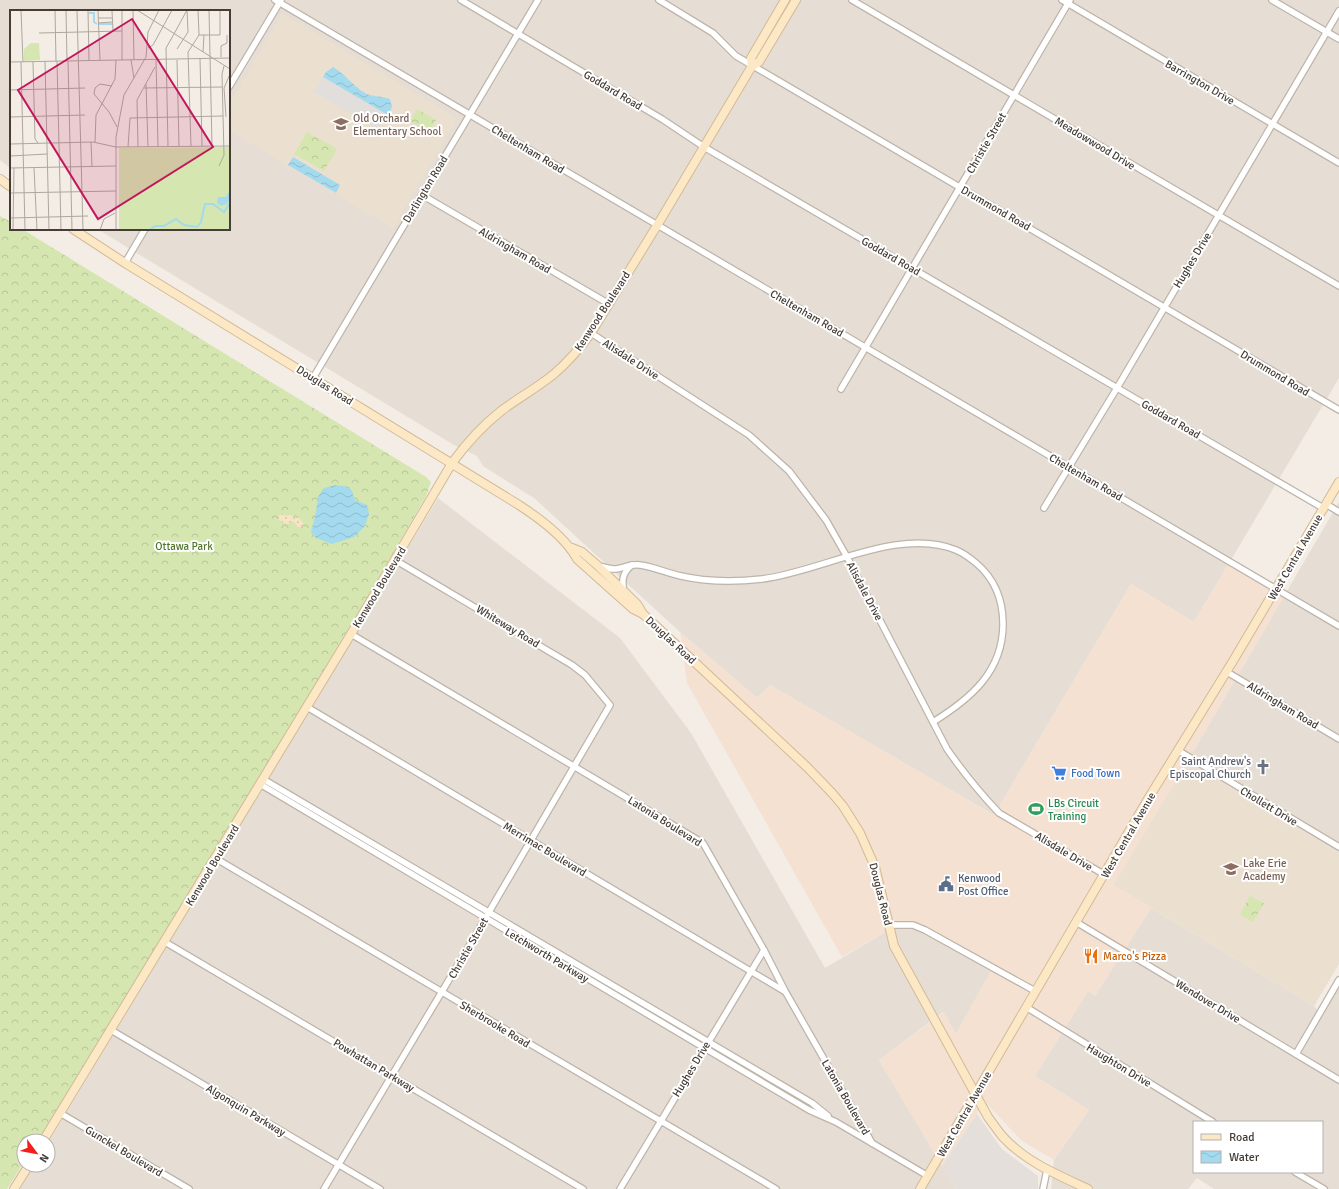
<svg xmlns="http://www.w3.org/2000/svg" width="1339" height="1189" font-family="Signika,sans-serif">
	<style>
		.residential { fill: #e6ded4; fill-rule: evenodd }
		.commercial { fill: #f4e1d2 }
		.industrial { fill: #e5dfdb }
		.education { fill: #ebe0d0 }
		.forest { fill: url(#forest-crowns) }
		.sand { fill: url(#sand-dots) }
		.parking { fill: #e1dedb }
		.water { fill: url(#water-waves) }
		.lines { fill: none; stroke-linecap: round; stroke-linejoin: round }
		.street-casing { stroke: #beb4a9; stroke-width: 8 }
		.secondary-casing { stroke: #d1ba97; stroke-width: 10 }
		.street { stroke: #fff; stroke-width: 5.5 }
		.secondary { stroke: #fde8c6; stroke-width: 8 }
		.labels { text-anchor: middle; stroke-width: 4; stroke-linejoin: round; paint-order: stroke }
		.street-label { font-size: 11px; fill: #453d36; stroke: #fff }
		.education-label { font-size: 11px; fill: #785e54; stroke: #fff; text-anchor: start }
		.park-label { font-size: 11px; fill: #51752a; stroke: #fff }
		.worship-label { font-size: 11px; fill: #5b616d; stroke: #fff; text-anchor: end }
		.shop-label { font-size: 11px; fill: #366cbe; stroke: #fff; text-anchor: start }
		.leisure-label { font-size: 11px; fill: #27864d; stroke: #fff; text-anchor: start }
		.service-label { font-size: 11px; fill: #4e5e75; stroke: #fff; text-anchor: start }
		.food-label { font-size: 11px; fill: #c56008; stroke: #fff; text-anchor: start }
		.inset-river { fill: none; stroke: #a4daee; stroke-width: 2 }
		.inset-road { fill: none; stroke: #ada7a0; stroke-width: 1 }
		.view { fill: #c2185b; fill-opacity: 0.15; stroke: #c2185b; stroke-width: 2 }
		.inset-edge { fill: none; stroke: #453d36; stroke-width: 2 }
	</style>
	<defs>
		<pattern id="forest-crowns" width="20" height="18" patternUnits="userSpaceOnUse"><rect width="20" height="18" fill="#d5e6b0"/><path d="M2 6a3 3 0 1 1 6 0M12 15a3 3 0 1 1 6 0" fill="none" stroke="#b8c698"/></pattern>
		<pattern id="sand-dots" width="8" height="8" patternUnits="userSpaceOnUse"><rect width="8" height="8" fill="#f6e4c3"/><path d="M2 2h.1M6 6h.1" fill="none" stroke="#d4c4a8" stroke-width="1.8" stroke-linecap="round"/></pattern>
		<pattern id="water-waves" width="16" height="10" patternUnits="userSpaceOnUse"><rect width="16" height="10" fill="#a4daee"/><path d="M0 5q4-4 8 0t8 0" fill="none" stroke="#8fbccd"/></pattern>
	</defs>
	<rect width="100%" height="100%" fill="#f3ede6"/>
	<!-- residential -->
	<g class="residential">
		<path d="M0 0H1339V378L1194 622 1131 584 994 815 770 685 757 698 680 632 534 498 483 466 477 456 454 445 97 229H229V11H11V169L0 160Z"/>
		<path d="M438 498 620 638 691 733 825 968 904 921 991 971 956 1034 943 1012 879 1060 956 1189H20L35 1165H48V1143Z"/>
		<path d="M1339 502V853L1187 762Z"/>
		<path d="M1151 908 1314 1006 1321 1014 1339 982V1189H1214L1197 1178 1188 1189H1051L1054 1160 1089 1110 1035 1076 1088 991 1095 996ZM1194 1122H1322V1172H1194Z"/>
	</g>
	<!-- commercial -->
	<path class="commercial" d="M1228 564 1284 597 1187 762 1113 885 1151 908 1095 996 1088 991 1035 1076 1089 1110 1054 1160 1022 1141 985 1102 942 1166 879 1060 944 1012 956 1034 991 971 904 921 842 957 687 683 680 632 757 698 770 685 994 815 1131 584 1194 622Z"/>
	<!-- industrial -->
	<path class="industrial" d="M977 1114 1002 1149 1038 1176V1189H956L942 1166Z"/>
	<!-- education -->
	<g class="education">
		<path d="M282 14 457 119 393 228 229 130V106Z"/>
		<path d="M1187 762 1339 853V964L1314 1006 1113 885Z"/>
	</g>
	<!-- forest -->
	<g class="forest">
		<path d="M417 109 436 120 429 133 410 121Z"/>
		<path d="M307 132 337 149 324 171 294 154Z"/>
		<path d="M0 216 11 222V229H22L426 477 431 482 426 496 367 598 147 965 38 1141H24V1162L7 1189H0Z"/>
		<path d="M1250 896 1264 903 1253 922 1240 915Z"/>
	</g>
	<!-- sand -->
	<path class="sand" d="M282 514 286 516 290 515 300 519 303 523V527H298L293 521 288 524 278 520V516Z"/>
	<!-- parking -->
	<path class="parking" d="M323 77 388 115 379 130 314 92Z"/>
	<!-- water -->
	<g class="water">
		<path d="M333 67C345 74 353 86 365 93 372 97 382 96 390 99L392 107 388 115 323 77 326 72Z"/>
		<path d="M293 157 340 185 336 193 288 165Z"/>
		<path d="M336 485 349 487 352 491 355 500 367 505 369 514 365 526 354 537 332 544 316 538 311 532 316 512 318 497 324 488Z"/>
	</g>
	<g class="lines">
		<!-- street casing -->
		<g class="street-casing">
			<g id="street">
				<path d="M275 0 1339 626"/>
				<path d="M461 0 662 119 704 147 1323 508"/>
				<path d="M659 0 713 33 736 56 743 60 1339 410"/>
				<path d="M852 0 1339 286"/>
				<path d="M1062 0 1339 163"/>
				<path d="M1272 0 1339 39"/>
				<path d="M229 87 281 0"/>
				<path d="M422 195 609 304"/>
				<path d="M125 263 145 229"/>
				<path d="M591 333 749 435 789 471 826 520 847 557 947 749C963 772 980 793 999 813L1105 875"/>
				<path d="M313 378 538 0"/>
				<path d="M841 389 1070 0"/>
				<path d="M1326 504 1339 512"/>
				<path d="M1044 508 1117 388 1339 11"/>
				<path d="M599 566C604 567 609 569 614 569 623 569 630 563 640 565 654 567 667 573 681 576 707 582 735 582 762 579 821 572 899 526 956 550 963 553 970 558 976 563 995 579 1003 599 1003 624 1003 672 970 699 933 722"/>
				<path d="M624 591C621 580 623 572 632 565"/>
				<path d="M351 634 703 843 764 950 785 991 872 1143"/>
				<path d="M1227 672 1339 739"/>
				<path d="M307 707 784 991"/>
				<path d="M1179 751 1339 847"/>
				<path d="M263 779 812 1103 828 1116"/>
				<path d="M260 784 809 1110 836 1122 928 1176"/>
				<path d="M215 858 776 1189"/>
				<path d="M1076 922 1339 1080"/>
				<path d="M888 925H913L925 930 1035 991"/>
				<path d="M165 942 583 1189"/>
				<path d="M1026 1007 1213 1122"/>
				<path d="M111 1030 380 1189"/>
				<path d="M1296 1054 1339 980"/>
				<path d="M60 1113 189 1189"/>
				<path d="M1295 1172 1324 1189"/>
				<path d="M324 1189 465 953 610 705 585 675 572 665 395 560"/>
				<path d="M620 1189 764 950"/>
				<path d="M1043 1189 1047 1170"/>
			</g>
		</g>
		<!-- secondary casing -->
		<g class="secondary-casing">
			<g id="secondary">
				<path d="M752 66 759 62 796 0"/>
				<path d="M0 179 11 187"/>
				<path d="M73 229 125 263 519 505C539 518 566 538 577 559L633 609 643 614"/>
				<path d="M572 548 582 552 597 565 637 604 643 614 807 767 832 793 843 806 860 833 875 867 894 946 988 1117C993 1124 998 1131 1003 1137 1026 1162 1058 1175 1088 1189"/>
				<path d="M43 1141 351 634 452 463C466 444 482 426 501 411 518 398 537 388 554 374 568 362 580 348 591 333L661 219 752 66 751 58 785 0"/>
				<path d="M14 1189 29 1165"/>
				<path d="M920 1189 1148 799 1233 661 1339 482"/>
			</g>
		</g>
		<!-- street -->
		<use href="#street" class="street"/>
		<!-- secondary -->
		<use href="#secondary" class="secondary"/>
	</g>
	<!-- icons -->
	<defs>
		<g id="school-bare" transform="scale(1.2)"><path d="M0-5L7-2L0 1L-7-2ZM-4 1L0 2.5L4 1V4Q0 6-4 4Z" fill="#8d6e63" stroke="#fff" stroke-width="2.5" paint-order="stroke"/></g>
		<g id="church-bare" transform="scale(1.2)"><path d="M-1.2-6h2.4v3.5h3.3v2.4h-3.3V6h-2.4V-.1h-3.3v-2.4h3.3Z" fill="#6b7280" stroke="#fff" stroke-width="2.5" paint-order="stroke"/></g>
		<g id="supermarket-bare" transform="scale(1.2)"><path d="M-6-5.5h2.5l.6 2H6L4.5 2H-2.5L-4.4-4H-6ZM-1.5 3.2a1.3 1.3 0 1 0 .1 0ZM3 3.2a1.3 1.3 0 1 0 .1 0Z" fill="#3f7fe0" stroke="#fff" stroke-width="2.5" paint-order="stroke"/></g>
		<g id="stadium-bare" transform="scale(1.2)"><path d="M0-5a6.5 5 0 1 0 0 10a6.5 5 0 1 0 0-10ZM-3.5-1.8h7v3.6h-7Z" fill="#2e9e5b" stroke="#fff" stroke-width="2.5" paint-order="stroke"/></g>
		<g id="civic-bare" transform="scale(1.2)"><path d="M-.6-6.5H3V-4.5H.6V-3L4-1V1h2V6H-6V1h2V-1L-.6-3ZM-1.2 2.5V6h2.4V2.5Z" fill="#5c6f8a" stroke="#fff" stroke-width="2.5" paint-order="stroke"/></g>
		<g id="restaurant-bare" transform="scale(1.2)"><path d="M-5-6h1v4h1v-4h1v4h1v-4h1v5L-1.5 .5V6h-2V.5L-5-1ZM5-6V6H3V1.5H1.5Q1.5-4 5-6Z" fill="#e8710a" stroke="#fff" stroke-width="2.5" paint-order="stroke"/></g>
	</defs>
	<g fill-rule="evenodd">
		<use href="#school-bare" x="341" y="124"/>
		<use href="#church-bare" x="1263" y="767"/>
		<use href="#supermarket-bare" x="1059" y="773"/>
		<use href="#stadium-bare" x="1036" y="809"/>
		<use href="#school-bare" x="1231" y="869"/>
		<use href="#civic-bare" x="946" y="884"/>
		<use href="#restaurant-bare" x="1091" y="956"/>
	</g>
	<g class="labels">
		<!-- street labels -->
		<g class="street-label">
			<text transform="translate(1200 82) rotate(30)" y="4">Barrington Drive</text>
			<text transform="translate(613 90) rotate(31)" y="4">Goddard Road</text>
			<text transform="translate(986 143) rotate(-60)" y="4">Christie Street</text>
			<text transform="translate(1095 143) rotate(31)" y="4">Meadowwood Drive</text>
			<text transform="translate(528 149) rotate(31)" y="4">Cheltenham Road</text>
			<text transform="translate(425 189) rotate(-59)" y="4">Darlington Road</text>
			<text transform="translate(996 208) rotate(30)" y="4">Drummond Road</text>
			<text transform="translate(515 250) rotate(30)" y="4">Aldringham Road</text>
			<text transform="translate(891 256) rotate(30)" y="4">Goddard Road</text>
			<text transform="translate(1192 260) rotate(-59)" y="4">Hughes Drive</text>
			<text transform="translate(602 311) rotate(-57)" y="4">Kenwood Boulevard</text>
			<text transform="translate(807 313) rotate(30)" y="4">Cheltenham Road</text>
			<text transform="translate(631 359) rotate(33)" y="4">Alisdale Drive</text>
			<text transform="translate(1275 373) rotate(31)" y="4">Drummond Road</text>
			<text transform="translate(325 385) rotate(32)" y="4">Douglas Road</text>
			<text transform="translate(1171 419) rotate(30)" y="4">Goddard Road</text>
			<text transform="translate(1086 477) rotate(30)" y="4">Cheltenham Road</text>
			<text transform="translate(1295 557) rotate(-60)" y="4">West Central Avenue</text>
			<text transform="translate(379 587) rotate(-59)" y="4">Kenwood Boulevard</text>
			<text transform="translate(865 591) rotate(62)" y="4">Alisdale Drive</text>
			<text transform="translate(508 626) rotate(31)" y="4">Whiteway Road</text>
			<text transform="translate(671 640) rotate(43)" y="4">Douglas Road</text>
			<text transform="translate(1283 705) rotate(31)" y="4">Aldringham Road</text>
			<text transform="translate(1269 806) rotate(31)" y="4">Chollett Drive</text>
			<text transform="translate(665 821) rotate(32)" y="4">Latonia Boulevard</text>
			<text transform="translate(1128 835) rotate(-60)" y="4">West Central Avenue</text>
			<text transform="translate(545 849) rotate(31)" y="4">Merrimac Boulevard</text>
			<text transform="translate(1064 851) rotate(31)" y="4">Alisdale Drive</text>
			<text transform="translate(212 865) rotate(-59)" y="4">Kenwood Boulevard</text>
			<text transform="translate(881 894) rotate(76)" y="4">Douglas Road</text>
			<text transform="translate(468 948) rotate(-60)" y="4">Christie Street</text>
			<text transform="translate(547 955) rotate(31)" y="4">Letchworth Parkway</text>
			<text transform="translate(1208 1001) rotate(31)" y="4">Wendover Drive</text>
			<text transform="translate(495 1024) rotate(31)" y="4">Sherbrooke Road</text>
			<text transform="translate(374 1065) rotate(31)" y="4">Powhattan Parkway</text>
			<text transform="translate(1119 1065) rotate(31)" y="4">Haughton Drive</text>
			<text transform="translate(691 1069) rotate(-59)" y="4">Hughes Drive</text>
			<text transform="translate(846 1097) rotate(60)" y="4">Latonia Boulevard</text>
			<text transform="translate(246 1110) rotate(31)" y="4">Algonquin Parkway</text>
			<text transform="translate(964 1114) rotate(-60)" y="4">West Central Avenue</text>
			<text transform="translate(124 1151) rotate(31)" y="4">Gunckel Boulevard</text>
		</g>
		<!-- education labels -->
		<g class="education-label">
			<text x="353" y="122">Old Orchard<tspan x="353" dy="13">Elementary School</tspan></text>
			<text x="1243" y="867">Lake Erie<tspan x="1243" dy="13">Academy</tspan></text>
		</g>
		<!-- park labels -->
		<g class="park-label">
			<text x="184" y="550">Ottawa Park</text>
		</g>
		<!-- worship labels -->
		<g class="worship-label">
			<text x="1251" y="765">Saint Andrew's<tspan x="1251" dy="13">Episcopal Church</tspan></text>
		</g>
		<!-- shop labels -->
		<g class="shop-label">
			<text x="1071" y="777">Food Town</text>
		</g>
		<!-- leisure labels -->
		<g class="leisure-label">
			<text x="1048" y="807">LBs Circuit<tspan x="1048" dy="13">Training</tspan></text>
		</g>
		<!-- service labels -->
		<g class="service-label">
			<text x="958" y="882">Kenwood<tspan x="958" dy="13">Post Office</tspan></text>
		</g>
		<!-- food labels -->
		<g class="food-label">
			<text x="1103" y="960">Marco's Pizza</text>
		</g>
	</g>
	<!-- overview -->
	<g transform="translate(10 10)">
		<rect width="220" height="220" fill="#f3ede6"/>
		<path d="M21 33H29L30 50 14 51V39Z" fill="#d5e6b0"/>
		<path d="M220 137V220H109V138Z" fill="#d5e6b0"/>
		<path d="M220 180V189L217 194 211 196 207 193 208 187H216Z" fill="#a4daee"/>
		<path class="inset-river" d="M79 3H84V12L87 14M89 14H102M140 220 145 216H154L166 209 174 215 187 217 191 212 195 194H203L214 202 220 193"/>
		<path class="inset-road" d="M11 0 13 52M45 0 46 51M56 0 57 51M67 0 73 220M78 0 79 51M112 0V50M123 0 124 50M127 0 220 59M199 0 202 136M88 1 90 50M102 1 103 21M88 8H102M88 13 102 12M29 23 112 21M164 24 177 0M189 25H210V0M138 38 143 35 162 0M167 39 178 22 177 0M193 42 194 25M211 47V36L217 33V25M190 48 192 136M121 50 124 68M146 50 148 137M167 50 169 136M35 51 39 220M47 51 51 220M58 51 62 220M0 52 220 48M11 52 15 220M23 52 25 129 28 133M136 74 138 137M102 76 90 74 85 78 84 84 99 102 107 117M134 78 212 77M0 80 75 78M0 87V133M0 107 75 105M216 107 214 78 220 64M81 132 82 156M85 132 86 105 105 69 106 50M0 134 83 132 106 137 220 136M158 136 156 38 164 24M181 136 178 42 189 25 188 0M118 137 120 108 213 106M128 137 127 90 145 57M0 146 37 144M209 156 214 145 212 64 214 56M0 158 106 156M24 158 27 220M0 183 106 181M0 208 78 206M3 220 4 158M90 220 94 209 105 203M106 220V127L114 85 136 47 138 22 149 0"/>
		<path class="view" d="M122 9 203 137 88 209 8 80Z"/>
		<rect width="220" height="220" class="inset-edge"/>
	</g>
	<!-- legend -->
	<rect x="1193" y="1121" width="130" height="52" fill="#ffffff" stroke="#b5b1af"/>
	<rect x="1201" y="1134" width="20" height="6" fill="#fde8c6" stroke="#b5b1af"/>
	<text x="1229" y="1141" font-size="12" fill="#453d36">Road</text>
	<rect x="1201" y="1151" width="20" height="12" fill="url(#water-waves)" stroke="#b5b1af"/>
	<text x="1229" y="1161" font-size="12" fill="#453d36">Water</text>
	<!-- north arrow -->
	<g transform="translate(36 1153) rotate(122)"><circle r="19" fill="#ffffff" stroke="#b5b1af"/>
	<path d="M0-3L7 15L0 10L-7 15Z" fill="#f41f1c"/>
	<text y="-6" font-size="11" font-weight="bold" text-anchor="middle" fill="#453d36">N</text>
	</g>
</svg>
